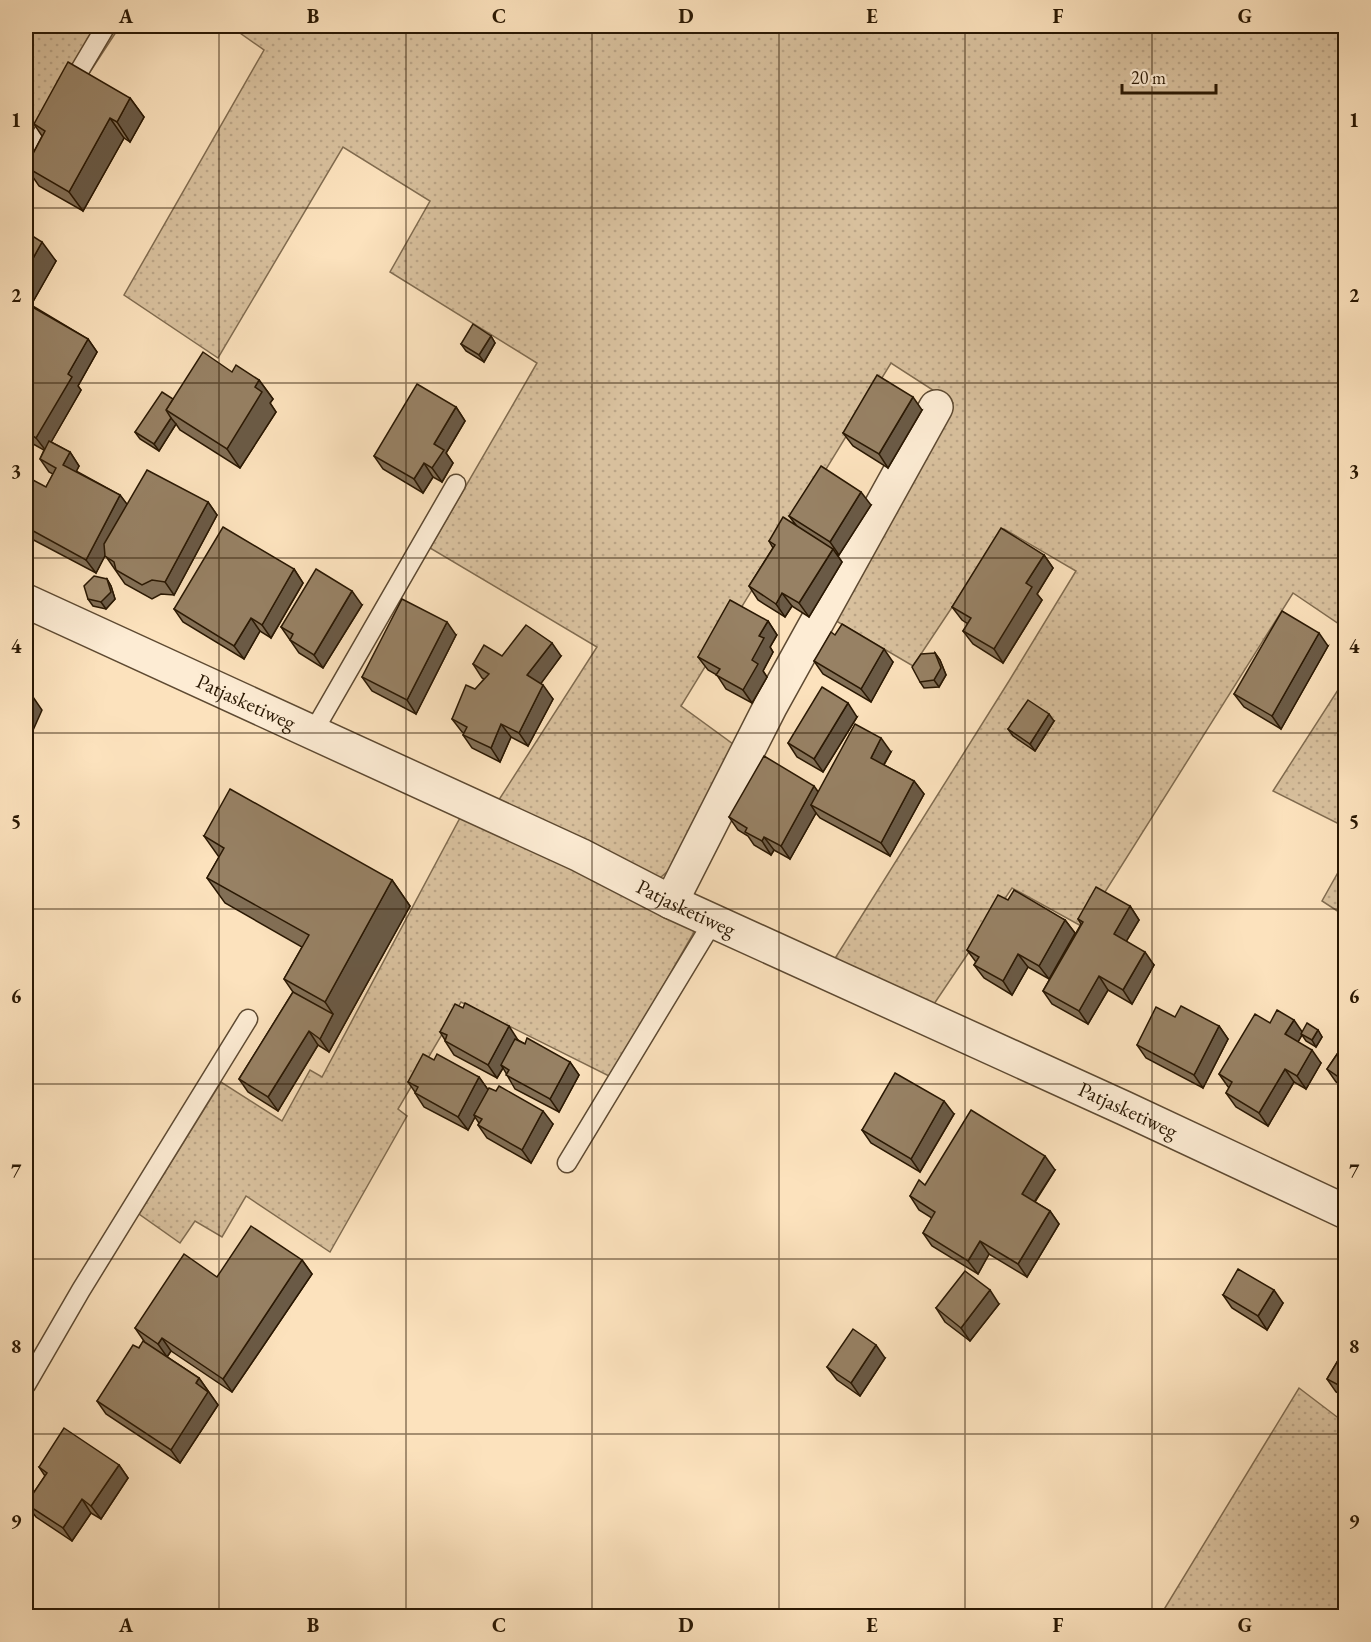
<svg xmlns="http://www.w3.org/2000/svg" width="1371" height="1642" font-family="'EB Garamond',serif">
	<style>
		.grass { fill: url(#grass-dots); stroke: #816c50; stroke-width: 1.5 }
		.lines { fill: none; stroke-linecap: round; stroke-linejoin: round }
		.service-casing { stroke: #5e4a32; stroke-width: 21 }
		.minor-casing { stroke: #5e4a32; stroke-width: 36 }
		.service { stroke: #fdecd4; stroke-width: 18 }
		.minor { stroke: #fdecd4; stroke-width: 33 }
		.wall { fill: #826f56; stroke: #2a1803; stroke-width: 1.5 }
		.shaded-wall { fill: #6a5a46; stroke: #2a1803; stroke-width: 1.5 }
		.building { fill: #978164; stroke: #2a1803; stroke-width: 1.5 }
		.grid { fill: none; stroke: #2a1803; stroke-width: 1.5; stroke-opacity: 0.55 }
		.labels { text-anchor: middle; stroke-width: 4.5; stroke-linejoin: round; paint-order: stroke }
		.street-label { font-size: 21px; fill: #2a1803; stroke: #fdecd4 }
		.neatline { fill: none; stroke: #2a1803; stroke-width: 2 }
		.grid-label { font-size: 20px; text-anchor: middle; font-weight: bold; fill: #2a1803 }
	</style>
	<defs>
		<pattern id="grass-dots" width="8" height="8" patternUnits="userSpaceOnUse" patternTransform="scale(1.5)"><rect width="8" height="8" fill="#d8c09d"/><path d="M2 2h.1M6 6h.1" fill="none" stroke="#baa486" stroke-width="1.8" stroke-linecap="round"/></pattern>
	</defs>
	<rect width="100%" height="100%" fill="#fce2bd"/>
	<filter id="stains"><feTurbulence type="fractalNoise" baseFrequency=".00333" numOctaves="4"/><feColorMatrix values="0 0 0 0 .2 0 0 0 0 .09 0 0 0 0 .02 0 0 0 .5 -.17"/></filter>
	<radialGradient id="worn" r=".72"><stop offset=".6" stop-color="#630" stop-opacity="0"/><stop offset="1" stop-color="#630" stop-opacity=".3"/></radialGradient>
	<!-- grass -->
	<g class="grass">
		<path d="M26 26H120L88 75 26 146Z"/>
		<path d="M230 26H1345V628L1293 593 1083 927 1012 888 934 1004 834 960 1009 681 1076 571 1004 529 913 666 826 615 953 403 891 363 681 706 733 744 668 871 661 877 652 878 493 809 597 647 430 548 537 363 390 272 430 201 343 147 218 358 124 295 264 50Z"/>
		<path d="M1345 679 1346 827H1345L1273 791Z"/>
		<path d="M461 816 698 925 611 1077 461 1002 398 1109 407 1116 330 1252 246 1196 222 1237 195 1221 180 1243 139 1214 221 1082 282 1121 310 1070 322 1077Z"/>
		<path d="M1345 860 1346 916H1345L1322 901Z"/>
		<path d="M1299 1388 1345 1423V1616H1160Z"/>
	</g>
	<g class="lines">
		<!-- service casing -->
		<g class="service-casing">
			<g id="service">
				<path d="M68 90 106 26"/>
				<path d="M26 161 54 114"/>
				<path d="M312 734 456 484"/>
				<path d="M567 1163 714 920"/>
				<path d="M26 1385 81 1290 248 1019"/>
			</g>
		</g>
		<!-- minor casing -->
		<g class="minor-casing">
			<g id="minor">
				<path id="s1" d="M26 601 580 855 671 902 1124 1108 1346 1212"/>
				<path d="M671 902 770 707 936 407"/>
			</g>
		</g>
		<!-- service -->
		<use href="#service" class="service"/>
		<!-- minor -->
		<use href="#minor" class="minor"/>
	</g>
	<!-- wall -->
	<g class="wall">
		<path d="M130 98 144 117 130 142 124 138 83 211 39 186 26 167 42 136 34 124Z"/>
		<path d="M26 232 56 261 31 305 88 339 97 352 78 386 81 390 51 442 70 452 79 466 76 471 120 495 127 505 208 502 217 515 174 595 161 594 152 599 125 584 105 555 96 573 26 536V493L46 487 53 474 49 472 40 459 44 450 26 440Z"/>
		<path d="M491 336 495 343 484 362 466 351 461 344Z"/>
		<path d="M232 372 259 380 273 399 270 403 276 412 240 468 180 430 176 424 159 451 140 439 135 432 173 399Z"/>
		<path d="M456 407 465 421 446 453 453 463 442 482 433 477 423 493 383 469 374 456Z"/>
		<path d="M922 410 888 468 853 446 843 433Z"/>
		<path d="M871 505 839 555 836 553 842 562 809 617 792 606 785 617 758 600 749 586 773 548 769 541 796 525 789 516Z"/>
		<path d="M1044 555 1053 568 1037 594 1042 600 1003 663 973 644 963 631 968 624 962 620 952 607Z"/>
		<path d="M294 569 303 583 271 638 260 631 244 659 183 622 174 609Z"/>
		<path d="M107 579 111 586 115 599 106 609 93 606 88 599Z"/>
		<path d="M362 605 323 668 299 653 281 627Z"/>
		<path d="M768 621 777 635 770 647 773 652 763 671 767 677 752 703 726 689 717 675 708 670 698 657Z"/>
		<path d="M456 635 416 714 372 691 362 677Z"/>
		<path d="M835 635 893 662 871 702 823 674 814 661Z"/>
		<path d="M1328 646 1281 729 1244 707 1234 694Z"/>
		<path d="M935 653 940 660 946 675 939 687 924 688 920 682Z"/>
		<path d="M502 656H561L540 684 553 699 528 746 511 737 500 762 472 748 463 735 464 733 462 732 452 719 484 679 482 678 473 664Z"/>
		<path d="M857 717 823 772 797 757 788 743Z"/>
		<path d="M1054 721 1035 751 1013 736 1008 729Z"/>
		<path d="M891 752 884 765 914 781 924 794 890 856 820 818 816 813 790 859 774 850 771 855 754 845 748 836 738 830 729 817 818 792Z"/>
		<path d="M204 836 392 880 410 906 329 1052 318 1045 278 1111 248 1092 239 1079 293 992 284 979 302 947 225 903 207 878 219 857Z"/>
		<path d="M1008 900 1065 920 1075 933 1049 979 1028 967 1012 995 984 978 974 965 976 962 967 950Z"/>
		<path d="M1130 906 1139 920 1126 941 1154 965 1132 1004 1108 990 1088 1024 1052 1004 1043 991 1081 924 1078 919Z"/>
		<path d="M1175 1017 1219 1026 1228 1039 1203 1088 1146 1058 1137 1045Z"/>
		<path d="M1270 1023 1302 1032 1318 1030 1322 1037 1316 1047 1306 1041 1302 1035 1298 1042 1321 1063 1306 1089 1294 1082 1268 1126 1236 1107 1226 1093 1229 1088 1219 1074Z"/>
		<path d="M440 1032 518 1040 525 1044 570 1062 579 1075 559 1112 515 1089 503 1068 497 1078 454 1055 445 1041V1040Z"/>
		<path d="M1346 1041V1088L1336 1082 1327 1069Z"/>
		<path d="M434 1060 479 1077 488 1090 553 1124 531 1163 487 1138 478 1125 479 1123 475 1117 468 1130 424 1107 415 1093V1092L408 1082Z"/>
		<path d="M954 1114 920 1172 871 1143 862 1130Z"/>
		<path d="M1055 1170 1035 1202 1050 1211 1059 1224 1027 1277 989 1254 978 1274 932 1246 923 1233 932 1218 919 1210 910 1196 925 1185Z"/>
		<path d="M302 1260 312 1274 232 1392 171 1351 167 1357 199 1378 218 1405 180 1463 106 1414 97 1401 144 1341 135 1328 217 1277Z"/>
		<path d="M1223 1295 1283 1303 1267 1330 1232 1308Z"/>
		<path d="M999 1304 970 1341 945 1322 936 1308Z"/>
		<path d="M1346 1347V1397L1336 1392 1327 1379Z"/>
		<path d="M885 1358 860 1396 837 1380 827 1367Z"/>
		<path d="M119 1465 128 1478 101 1519 91 1513 72 1541 36 1517 26 1504 45 1476 39 1467Z"/>
	</g>
	<!-- shaded-wall -->
	<g class="shaded-wall">
		<path d="M130 98 144 117 130 142 117 122Z"/>
		<path d="M110 118 124 138 83 211 69 192Z"/>
		<path d="M42 242 56 261 26 314V271Z"/>
		<path d="M491 336 495 343 484 362 479 355Z"/>
		<path d="M88 339 97 352 78 386 81 390 46 451 36 438 68 374Z"/>
		<path d="M259 380 273 399 270 403 276 412 240 468 227 449 255 387Z"/>
		<path d="M913 397 922 410 888 468 879 454Z"/>
		<path d="M456 407 465 421 446 453 453 463 442 482 432 468 434 444Z"/>
		<path d="M171 418 176 424 159 451 154 444Z"/>
		<path d="M70 452 79 466 73 478 63 465Z"/>
		<path d="M424 463 433 477 423 493 414 479Z"/>
		<path d="M861 492 871 505 839 555 830 542Z"/>
		<path d="M120 495 130 508 96 573 86 560Z"/>
		<path d="M208 502 217 515 174 595 165 582Z"/>
		<path d="M833 549 842 562 809 617 799 603Z"/>
		<path d="M1044 555 1053 568 1037 594 1042 600 1003 663 994 649 1026 583Z"/>
		<path d="M294 569 303 583 271 638 262 625Z"/>
		<path d="M107 579 111 586 115 599 106 609 101 602Z"/>
		<path d="M352 591 362 605 323 668 314 655Z"/>
		<path d="M782 593 792 606 785 617 776 604Z"/>
		<path d="M251 618 260 631 244 659 234 646Z"/>
		<path d="M768 621 777 635 770 647 773 652 763 671 767 677 752 703 743 690 759 636Z"/>
		<path d="M447 622 456 635 416 714 407 700Z"/>
		<path d="M1319 633 1328 646 1281 729 1272 716Z"/>
		<path d="M552 643 561 656 537 689 527 675Z"/>
		<path d="M884 649 893 662 871 702 861 689Z"/>
		<path d="M935 653 940 660 946 675 939 687 934 680Z"/>
		<path d="M543 685 553 699 528 746 519 733Z"/>
		<path d="M33 697 42 710 26 746V713Z"/>
		<path d="M848 703 857 717 823 772 814 759Z"/>
		<path d="M1049 714 1054 721 1035 751 1030 744Z"/>
		<path d="M501 724 511 737 500 762 491 748Z"/>
		<path d="M881 738 891 752 880 771 871 758Z"/>
		<path d="M914 781 924 794 890 856 881 843Z"/>
		<path d="M814 786 824 800 811 805 816 813 790 859 781 846Z"/>
		<path d="M764 837 774 850 771 855 762 841Z"/>
		<path d="M392 880 410 906 329 1052 320 1039 333 1014 325 1002Z"/>
		<path d="M1130 906 1139 920 1123 947 1114 934Z"/>
		<path d="M1065 920 1075 933 1049 979 1039 966Z"/>
		<path d="M1145 952 1154 965 1132 1004 1123 990Z"/>
		<path d="M1018 954 1028 967 1012 995 1003 981Z"/>
		<path d="M1099 976 1108 990 1088 1024 1079 1011Z"/>
		<path d="M1294 1020 1303 1033 1295 1047 1285 1034Z"/>
		<path d="M509 1026 518 1040 503 1067 501 1065 503 1068 497 1078 488 1065Z"/>
		<path d="M1219 1026 1228 1039 1203 1088 1194 1075Z"/>
		<path d="M1318 1030 1322 1037 1316 1047 1312 1040Z"/>
		<path d="M309 1031 318 1045 278 1111 268 1097Z"/>
		<path d="M1312 1050 1321 1063 1306 1089 1297 1076Z"/>
		<path d="M570 1062 579 1075 559 1112 550 1099Z"/>
		<path d="M1285 1069 1294 1082 1268 1126 1259 1113Z"/>
		<path d="M479 1077 489 1091 474 1115 475 1117 468 1130 458 1117Z"/>
		<path d="M944 1101 954 1114 920 1172 911 1159Z"/>
		<path d="M543 1111 553 1124 531 1163 522 1150Z"/>
		<path d="M1045 1156 1055 1170 1031 1207 1022 1194Z"/>
		<path d="M1050 1211 1059 1224 1027 1277 1018 1264Z"/>
		<path d="M980 1241 989 1254 978 1274 968 1261Z"/>
		<path d="M302 1260 312 1274 232 1392 223 1379Z"/>
		<path d="M990 1290 999 1304 970 1341 961 1328Z"/>
		<path d="M1274 1290 1283 1303 1267 1330 1258 1316Z"/>
		<path d="M162 1338 171 1351 167 1357 158 1344Z"/>
		<path d="M876 1345 885 1358 860 1396 851 1383Z"/>
		<path d="M199 1378 218 1405 180 1463 171 1450 196 1383Z"/>
		<path d="M119 1465 128 1478 101 1519 91 1506Z"/>
		<path d="M82 1499 91 1513 72 1541 63 1528Z"/>
	</g>
	<!-- building -->
	<g class="building">
		<path d="M68 62 130 98 117 122 110 118 69 192 26 167 45 131 34 124Z"/>
		<path d="M26 232 42 242 26 271Z"/>
		<path d="M29 305 88 339 68 374 72 377 36 438 26 432V311Z"/>
		<path d="M473 324 491 336 479 355 461 344Z"/>
		<path d="M203 352 232 372 236 365 259 380 255 387 262 392 227 449 166 410Z"/>
		<path d="M877 375 913 397 879 454 843 433Z"/>
		<path d="M417 384 456 407 434 444 444 450 432 468 424 463 414 479 374 456Z"/>
		<path d="M162 392 173 399 166 410 171 418 154 444 135 432Z"/>
		<path d="M49 441 70 452 63 465 120 495 86 560 26 527V493L33 480 46 487 56 468 40 459Z"/>
		<path d="M821 466 861 492 830 542 789 516Z"/>
		<path d="M147 470 208 502 165 582 152 580 142 585 116 570 114 562 105 556 104 544Z"/>
		<path d="M783 517 833 549 799 603 782 593 776 604 749 586 775 545 769 541Z"/>
		<path d="M223 527 294 569 262 625 251 618 234 646 174 609Z"/>
		<path d="M1001 528 1044 555 1026 583 1032 587 994 649 963 631 971 618 952 607Z"/>
		<path d="M316 569 352 591 314 655 290 640 293 634 281 627Z"/>
		<path d="M94 576 107 579 111 592 101 602 88 599 84 586Z"/>
		<path d="M402 599 447 622 407 700 362 677Z"/>
		<path d="M730 600 768 621 759 636 764 638 752 660 758 664 743 690 716 675 720 669 698 657Z"/>
		<path d="M1282 611 1319 633 1272 716 1234 694Z"/>
		<path d="M842 624 884 649 861 689 814 661 831 632 835 635Z"/>
		<path d="M526 625 552 643 527 675 543 685 519 733 501 724 491 748 463 735 467 727 452 719 466 685 475 689 489 674 473 664 484 645 502 656Z"/>
		<path d="M935 653 941 668 934 680 920 682 912 667 921 654Z"/>
		<path d="M822 687 848 703 814 759 788 743Z"/>
		<path d="M26 694 33 697 26 713Z"/>
		<path d="M1028 700 1049 714 1030 744 1008 729Z"/>
		<path d="M855 724 881 738 871 758 914 781 881 843 811 805Z"/>
		<path d="M764 756 814 786 781 846 764 837 762 841 745 832 747 828 729 817Z"/>
		<path d="M230 789 392 880 325 1002 284 979 309 935 207 878 224 848 204 836Z"/>
		<path d="M1096 887 1130 906 1114 934 1145 952 1123 990 1099 976 1079 1011 1043 991 1083 922 1078 919Z"/>
		<path d="M1014 890 1065 920 1039 966 1018 954 1003 981 974 965 979 957 967 950 998 895 1008 900Z"/>
		<path d="M293 992 333 1014 320 1039 309 1031 268 1097 239 1079Z"/>
		<path d="M465 1003 509 1026 488 1065 445 1041 447 1035 440 1032 455 1004 463 1008Z"/>
		<path d="M1181 1006 1219 1026 1194 1075 1137 1045 1156 1007 1175 1017Z"/>
		<path d="M1277 1010 1294 1020 1285 1034 1312 1050 1297 1076 1285 1069 1259 1113 1226 1093 1232 1082 1219 1074 1255 1014 1270 1023Z"/>
		<path d="M1307 1023 1318 1030 1312 1040 1301 1034Z"/>
		<path d="M527 1038 570 1062 550 1099 506 1075 509 1070 501 1065 515 1039 525 1044Z"/>
		<path d="M1346 1041V1082L1327 1069Z"/>
		<path d="M423 1054 434 1060 437 1054 479 1077 458 1117 415 1093 418 1087 408 1082Z"/>
		<path d="M895 1073 944 1101 911 1159 862 1130Z"/>
		<path d="M499 1086 543 1111 522 1150 478 1125 482 1119 474 1115 489 1088 496 1091Z"/>
		<path d="M971 1110 1045 1156 1022 1194 1050 1211 1018 1264 980 1241 968 1261 923 1233 935 1212 910 1196 919 1180 925 1185Z"/>
		<path d="M251 1226 302 1260 223 1379 162 1338 158 1344 135 1328 184 1254 217 1277Z"/>
		<path d="M1238 1269 1274 1290 1258 1316 1223 1295Z"/>
		<path d="M965 1271 990 1290 961 1328 936 1308Z"/>
		<path d="M853 1329 876 1345 851 1383 827 1367Z"/>
		<path d="M143 1341 199 1378 196 1383 208 1392 171 1450 97 1401 133 1345 139 1348Z"/>
		<path d="M1346 1347V1389L1327 1379Z"/>
		<path d="M64 1428 119 1465 91 1506 82 1499 63 1528 26 1504 47 1473 39 1467Z"/>
	</g>
	<!-- grid -->
	<path class="grid" d="M219 26V1616M406 26V1616M592 26V1616M779 26V1616M965 26V1616M1152 26V1616M26 208H1346M26 383H1346M26 558H1346M26 733H1346M26 909H1346M26 1084H1346M26 1259H1346M26 1434H1346"/>
	<g class="labels">
		<!-- street labels -->
		<g class="street-label">
			<text dy="7" stroke="none"><textPath href="#s1" startOffset="242">Patjasketiweg</textPath></text>
			<text dy="7" stroke="none"><textPath href="#s1" startOffset="728">Patjasketiweg</textPath></text>
			<text dy="7" stroke="none"><textPath href="#s1" startOffset="1214">Patjasketiweg</textPath></text>
		</g>
	</g>
	<!-- margin -->
	<rect width="1371" height="1642" fill="none" stroke="#fce2bd" stroke-width="66"/>
	<!-- scale -->
	<path d="M1122 84v9h94v-9" fill="none" stroke="#2a1803" stroke-width="3"/>
	<text x="1131" y="84" font-size="18" fill="#2a1803" stroke="#fdecd4" stroke-width="4.5" paint-order="stroke">20 m</text>
	<rect x="33" y="33" width="1305" height="1576" class="neatline"/>
	<g class="grid-label">
		<text x="126" y="23">A</text>
		<text x="313" y="23">B</text>
		<text x="499" y="23">C</text>
		<text x="686" y="23">D</text>
		<text x="872" y="23">E</text>
		<text x="1058" y="23">F</text>
		<text x="1245" y="23">G</text>
		<text x="16" y="127">1</text>
		<text x="1354" y="127">1</text>
		<text x="16" y="302">2</text>
		<text x="1354" y="302">2</text>
		<text x="16" y="478">3</text>
		<text x="1354" y="478">3</text>
		<text x="16" y="653">4</text>
		<text x="1354" y="653">4</text>
		<text x="16" y="828">5</text>
		<text x="1354" y="828">5</text>
		<text x="16" y="1003">6</text>
		<text x="1354" y="1003">6</text>
		<text x="16" y="1178">7</text>
		<text x="1354" y="1178">7</text>
		<text x="16" y="1353">8</text>
		<text x="1354" y="1353">8</text>
		<text x="16" y="1528">9</text>
		<text x="1354" y="1528">9</text>
		<text x="126" y="1632">A</text>
		<text x="313" y="1632">B</text>
		<text x="499" y="1632">C</text>
		<text x="686" y="1632">D</text>
		<text x="872" y="1632">E</text>
		<text x="1058" y="1632">F</text>
		<text x="1245" y="1632">G</text>
	</g>
	<rect width="100%" height="100%" filter="url(#stains)"/>
	<rect width="100%" height="100%" fill="url(#worn)"/>
</svg>
